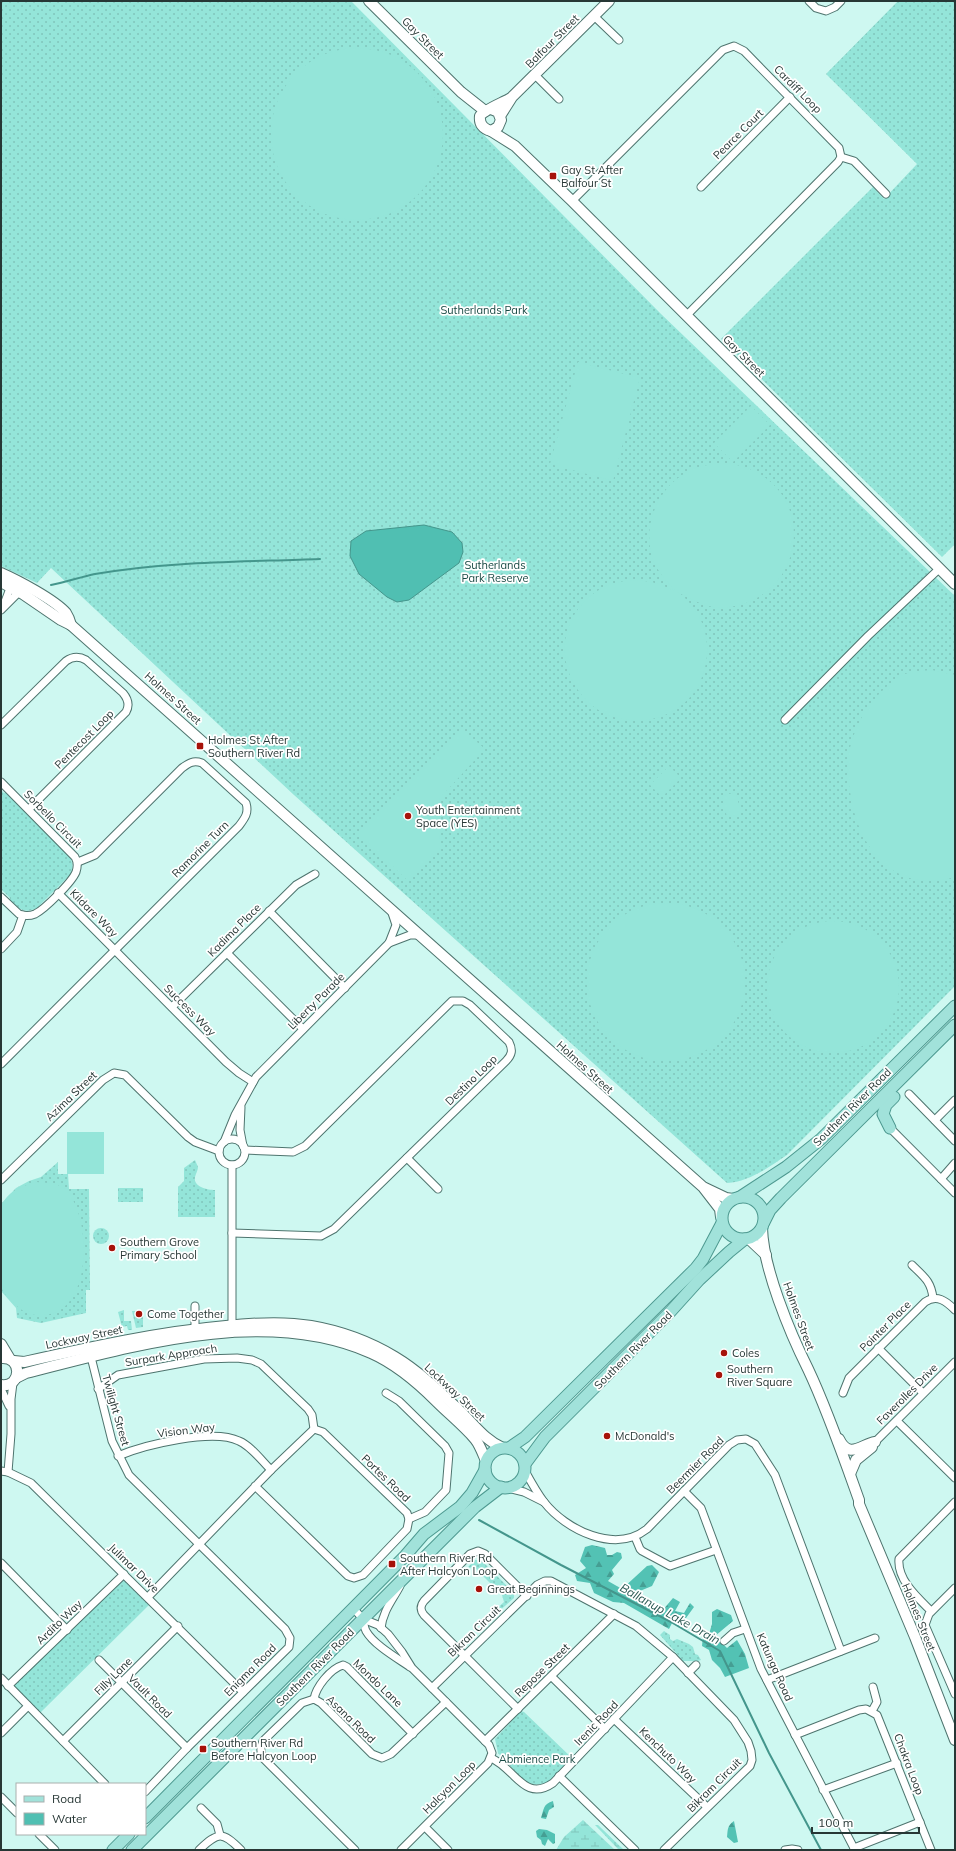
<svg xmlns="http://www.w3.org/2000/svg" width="956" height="1851" font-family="Mulish,sans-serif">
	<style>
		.grass { fill: url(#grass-dots) }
		.forest { fill: url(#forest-firs) }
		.wetland { fill: url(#wetland-marsh) }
		.pitch { fill: #94e5d9 }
		.water { fill: #50bfb2; stroke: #44968c }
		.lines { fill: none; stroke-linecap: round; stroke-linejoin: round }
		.stream { stroke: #44968c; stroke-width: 2 }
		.street-casing { stroke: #4e746e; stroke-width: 9 }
		.secondary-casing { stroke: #4e746e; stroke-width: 12 }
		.primary-casing { stroke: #4d9990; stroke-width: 13 }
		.street { stroke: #fff; stroke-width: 7 }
		.secondary { stroke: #fff; stroke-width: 10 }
		.primary { stroke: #a1e2da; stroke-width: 11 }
		.poi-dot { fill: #a61209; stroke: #fff; stroke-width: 1.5 }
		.labels { text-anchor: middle; stroke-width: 3.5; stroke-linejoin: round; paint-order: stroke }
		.street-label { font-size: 11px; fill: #273735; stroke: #fff }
		.poi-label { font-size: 11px; fill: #273735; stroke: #fff; text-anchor: start }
		.park-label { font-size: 11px; fill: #194a44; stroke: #fff }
		.water-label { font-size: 12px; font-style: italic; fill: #295852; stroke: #fff }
	</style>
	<defs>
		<pattern id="grass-dots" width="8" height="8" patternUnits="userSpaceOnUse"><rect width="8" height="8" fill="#94e5d9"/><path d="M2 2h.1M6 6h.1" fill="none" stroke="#80c5bb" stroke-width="1.8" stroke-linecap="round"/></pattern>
		<pattern id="forest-firs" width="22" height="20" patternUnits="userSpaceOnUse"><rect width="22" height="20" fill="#53c2b4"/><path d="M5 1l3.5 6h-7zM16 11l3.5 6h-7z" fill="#459e93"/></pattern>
		<pattern id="wetland-marsh" width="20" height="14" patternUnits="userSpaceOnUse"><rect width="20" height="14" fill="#94e5d9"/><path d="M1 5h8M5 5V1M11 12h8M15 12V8" fill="none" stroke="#80c5bb"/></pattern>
	</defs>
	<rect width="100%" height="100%" fill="#cef8f1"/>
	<!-- grass -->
	<g class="grass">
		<path d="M1 1H351L661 314 955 596V986L787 1155C769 1167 749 1182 727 1183L294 795 51 568 37 583 1 566Z"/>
		<path d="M898 1H955V544L942 557 721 339 873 187 884 199 917 164 826 74Z"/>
		<path d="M1 790 4 793 7 792 68 854C73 861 74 868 70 875L37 908C25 914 19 909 9 901L10 898 1 889Z"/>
		<path d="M195 1160 198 1167C198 1170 196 1173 195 1177 193 1187 208 1190 215 1190V1217H178V1187L184 1181V1168Z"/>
		<path d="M58 1162V1174H68L69 1189H89L90 1290H86V1313L41 1323 17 1318 16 1308 1 1291V1204L16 1188 29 1181 41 1177Z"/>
		<rect x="118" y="1188" width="25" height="14"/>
		<circle cx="101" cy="1236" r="8"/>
		<path d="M124 1310V1321H131L132 1330H128L127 1326 122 1327 118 1312Z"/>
		<path d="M132 1311H143V1327L136 1328Z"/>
		<path d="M475 1560H481L514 1593V1598L497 1613 494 1611 504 1602 502 1595 473 1566 470 1568 468 1567Z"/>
		<path d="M124 1577 151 1603 40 1713 14 1686Z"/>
		<path d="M664 1631 670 1635V1639L673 1641 677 1639 689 1644 693 1647 695 1654 698 1655 701 1660 698 1661H683L660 1635Z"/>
		<path d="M521 1711 524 1712 573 1759C556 1776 552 1788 526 1783L498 1753 495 1739Z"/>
	</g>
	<!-- forest -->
	<g class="forest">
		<path d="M592 1545 605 1548 607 1555H612L617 1552 621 1553 622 1558 612 1570 614 1574 608 1581 622 1589 647 1566 652 1565 659 1572 652 1586 635 1593H630L662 1611 673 1598 680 1602 675 1611 684 1613 690 1603 694 1607 686 1618 674 1619 669 1629 624 1603 613 1602 594 1593 590 1583 577 1581 575 1575 586 1568 580 1561 585 1547Z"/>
		<path d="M717 1609 731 1615 733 1621 715 1636 727 1648 737 1640 745 1654 749 1668 725 1677 720 1668 712 1660 709 1650 702 1646 703 1636 709 1634 712 1624V1612Z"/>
		<path d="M553 1801 554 1807 549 1810 546 1819 541 1818C544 1809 543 1804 553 1801Z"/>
		<path d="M734 1821 738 1842 734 1843 727 1837C728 1829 727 1826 734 1821Z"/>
		<path d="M539 1829 547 1830 555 1834V1843L553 1844 548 1839 545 1846 542 1844 541 1840 537 1837 536 1831Z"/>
	</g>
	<!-- wetland -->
	<g class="wetland">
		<path d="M583 1820 615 1850H556L564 1837Z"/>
		<path d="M595 1825H598L624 1850H619Z"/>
	</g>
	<!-- pitch -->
	<g class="pitch">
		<circle cx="357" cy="134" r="86"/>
		<path d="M578 362 640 378 613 481 550 464Z"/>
		<path d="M751 406 770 425 733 462 714 443Z"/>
		<path d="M729 463C741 466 753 469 763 476 812 509 800 584 746 603 736 606 724 609 713 607 699 604 689 598 677 592 680 595 684 597 686 599 710 623 713 657 698 686 688 705 665 719 644 720 623 722 602 716 587 701 527 638 599 548 676 592 668 582 659 574 654 562 640 527 658 484 693 469 705 464 717 464 729 463Z"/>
		<path d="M932 670 955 675V877C894 895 857 847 850 791 848 779 846 764 849 752 854 729 863 711 879 694 887 686 897 676 908 673 915 671 924 671 932 670Z"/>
		<path d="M463 730 485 749 440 798 439 850 408 881 359 834Z"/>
		<path d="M669 766 681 778 662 797 650 785Z"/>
		<path d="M736 792 741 814 727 817 722 796Z"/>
		<circle cx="666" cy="982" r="79"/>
		<circle cx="833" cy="987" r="66"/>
		<rect x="67" y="1132" width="37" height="42"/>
		<path d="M36 1182C44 1183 53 1182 60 1186 92 1202 97 1315 42 1315 38 1315 33 1315 29 1314 20 1310 5 1297 1 1287 0 1278 1 1249 1 1238 1 1230 0 1211 2 1205 8 1191 23 1186 36 1182Z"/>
	</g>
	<!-- water -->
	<path class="water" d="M424 525 452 532 462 543 463 552 459 563 409 600 397 602 387 597 359 574 350 556 351 541 366 531Z"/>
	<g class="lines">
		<!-- stream -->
		<g class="stream">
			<path d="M51 585C66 582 81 577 95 574 169 561 246 562 320 559"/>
			<path d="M479 1520 561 1565 671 1622 720 1651 769 1753 821 1850"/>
		</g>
		<!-- street casing -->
		<g class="street-casing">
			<g id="street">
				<path d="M809 1 816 8 826 11 835 7 841 1"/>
				<path d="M594 16 619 40"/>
				<path d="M535 75 559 99"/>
				<path d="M841 157 854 161 886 194"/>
				<path d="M701 187 790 97"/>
				<path d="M572 201 723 50 734 46 744 51 839 148 841 157 838 162 686 316"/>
				<path d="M3 607 12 583"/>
				<path d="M1 610 22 589"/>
				<path d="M785 720 868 636 940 568"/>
				<path d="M1 725 66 661C73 656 79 656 86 660L123 693C128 699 130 705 126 712L29 809"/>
				<path d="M1 782 75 857C78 862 78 866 76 872 72 882 45 909 35 914 30 916 24 916 19 914L1 897"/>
				<path d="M58 893 226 1062 239 1073 253 1082"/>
				<path d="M269 911 345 988"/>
				<path d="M389 943 410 935H420"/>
				<path d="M1 949 17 932 23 915"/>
				<path d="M227 953 303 1029"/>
				<path d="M172 1007 296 885 315 874"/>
				<path d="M1 1064 239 826C245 818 249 813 246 803L202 763C193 760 189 763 182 768L95 855 78 862"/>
				<path d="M909 1094 955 1141"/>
				<path d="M241 1107 240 1130 243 1146"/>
				<path d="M935 1120 955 1100"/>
				<path d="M890 1128 955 1193"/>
				<circle cx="232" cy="1152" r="13"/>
				<path d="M224 1142 235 1115 256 1077 389 943 396 925 392 913"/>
				<path d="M407 1158 438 1189"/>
				<path d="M232 1165V1329"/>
				<path d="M941 1179 955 1163"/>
				<path d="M1 1180 103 1080 114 1073 125 1075 188 1137 195 1142 219 1151"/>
				<path d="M232 1233 321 1236 334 1229 506 1061C512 1055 513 1050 509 1042L470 1005 463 1001H452L305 1146 293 1152 245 1150"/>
				<path d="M912 1265C924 1277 931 1281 933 1298"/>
				<path d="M195 1306V1334"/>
				<path d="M878 1348 923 1393"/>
				<path d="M90 1353 112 1441 129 1475 285 1629 290 1638 289 1647 187 1748 145 1792"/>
				<path d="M1 1389 9 1406"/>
				<path d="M98 1389 118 1375 204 1359 237 1358 252 1360 261 1364 308 1409 312 1415 314 1429"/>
				<path d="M386 1393 399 1401 445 1446 449 1453 446 1490 425 1512 409 1519"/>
				<path d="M843 1393 849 1378 925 1302C937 1294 946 1301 955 1310"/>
				<path d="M897 1421 955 1478"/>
				<path d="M875 1442 955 1362"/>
				<path d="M118 1456C144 1445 213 1428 239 1441 251 1446 261 1460 271 1470"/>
				<path d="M1 1471 8 1472 31 1483 243 1692"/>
				<path d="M525 1471C531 1482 537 1493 544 1502 566 1530 615 1554 647 1529L729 1445 737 1440 746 1439 755 1444 775 1475 841 1651"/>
				<path d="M8 1472 11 1434V1399L13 1383"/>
				<path d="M507 1488 524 1492 544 1502"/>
				<path d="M684 1491 701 1508 761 1669 855 1850"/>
				<path d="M635 1537 640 1549 642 1551 670 1566 716 1550"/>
				<path d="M1 1563 67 1630"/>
				<path d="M955 1588 929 1614 925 1625 955 1694"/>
				<path d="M148 1597 271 1470 314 1429 323 1432 407 1513 409 1519 407 1529 363 1575 354 1578 348 1576 255 1486"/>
				<path d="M353 1608 363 1619 378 1625 388 1634 402 1652 412 1668 489 1745 492 1753 488 1763 401 1850"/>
				<path d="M931 1611C918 1598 897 1580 899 1559L955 1502"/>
				<path d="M363 1619C364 1623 364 1627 366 1631 374 1645 397 1658 410 1667"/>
				<path d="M381 1628C383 1611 392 1601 400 1586"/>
				<path d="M724 1641 733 1633 745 1629"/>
				<path d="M99 1660 187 1748"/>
				<path d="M688 1673 696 1665"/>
				<path d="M552 1677 605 1729"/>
				<path d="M1 1678 105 1784"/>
				<path d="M767 1680 875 1638"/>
				<path d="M8 1686 124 1574"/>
				<path d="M432 1688 537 1585 545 1581H551L636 1626 673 1657 734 1720 748 1742 751 1751 752 1760 750 1766 664 1850"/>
				<path d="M314 1699C316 1687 330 1669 343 1665L347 1667 413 1734"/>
				<path d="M518 1709 424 1615C420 1610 420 1606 424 1601L470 1554 478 1551 485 1554 527 1596"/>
				<path d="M872 1711 877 1702 873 1687"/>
				<path d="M614 1719 707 1807"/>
				<path d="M1 1733 28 1706"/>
				<path d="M795 1735 859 1710 866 1709 877 1715 931 1850"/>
				<path d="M63 1741 178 1626"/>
				<path d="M485 1741 614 1614"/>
				<path d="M491 1758C515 1768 524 1803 553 1783L673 1657"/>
				<path d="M559 1776 635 1850"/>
				<path d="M823 1790 897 1763"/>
				<path d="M1 1797 17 1813"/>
				<path d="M201 1808 217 1824 220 1835"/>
				<path d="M425 1827 448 1850"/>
				<path d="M39 1834 55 1850"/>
				<path d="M854 1848 920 1822"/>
				<path d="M199 1850C218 1832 222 1831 241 1850"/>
				<path d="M355 1850 264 1759C260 1752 260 1748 263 1741L302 1703 314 1699 321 1703 372 1754 382 1758 391 1754 446 1702"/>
				<path d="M785 1850 792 1849 798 1850"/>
			</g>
		</g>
		<!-- secondary casing -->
		<g class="secondary-casing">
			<g id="secondary">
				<path d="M369 1 461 92 485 111"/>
				<path d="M491 109 498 112 501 120 498 127 491 131C483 129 479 124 480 116 484 110 502 103 509 99"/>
				<path d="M500 116 512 97 609 1"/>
				<path d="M491 131 515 146 572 201 955 584"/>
				<path d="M1 573C17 580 55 600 66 613 68 616 70 621 71 625"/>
				<path d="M1 582 23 594 61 620 71 625 703 1187 720 1209 721 1217"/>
				<path d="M705 1188 726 1198 733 1199"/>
				<path d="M762 1228C763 1268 790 1333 808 1369 827 1409 844 1458 859 1500V1504L915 1637 955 1740"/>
				<path d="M749 1239 766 1255"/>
				<path d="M1 1344 10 1359"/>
				<path d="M1 1358C23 1356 22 1388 1 1385"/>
				<path d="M14 1361 24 1362C91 1347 158 1332 226 1326 254 1323 283 1321 311 1326 340 1331 370 1342 395 1357 420 1372 441 1393 462 1413 475 1426 486 1441 503 1448"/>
				<path d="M16 1378 26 1373C133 1346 265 1306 371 1353 396 1364 417 1382 436 1401 449 1414 464 1426 475 1439 480 1445 483 1454 486 1461"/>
				<path d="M839 1439C849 1460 862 1444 875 1442"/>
				<path d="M850 1474 856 1460 872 1447"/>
			</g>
		</g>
		<!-- primary casing -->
		<g class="primary-casing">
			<g id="primary">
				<path d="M890 1128 883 1114 886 1105 894 1097"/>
				<circle cx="743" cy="1218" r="21"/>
				<path d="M740 1197 786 1167 821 1139 955 1006"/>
				<path d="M764 1222 770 1210 781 1198 955 1025"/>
				<circle cx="505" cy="1468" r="20"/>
				<path d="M509 1448 525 1437 696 1268 703 1259 722 1223"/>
				<path d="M525 1464 545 1437 671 1311 699 1280 729 1252 745 1239"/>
				<path d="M145 1818 405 1556 424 1534 460 1507 472 1493 485 1470"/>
				<path d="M113 1850 129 1834"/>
				<path d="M132 1850 475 1507 501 1487"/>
			</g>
		</g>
		<!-- street -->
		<use href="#street" class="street"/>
		<!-- secondary -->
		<use href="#secondary" class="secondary"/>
		<!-- primary -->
		<use href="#primary" class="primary"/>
	</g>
	<!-- markers -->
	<g class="poi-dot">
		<rect x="549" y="172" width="8" height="8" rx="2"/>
		<rect x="196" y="742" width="8" height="8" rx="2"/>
		<circle cx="408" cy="816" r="4"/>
		<circle cx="112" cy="1248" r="4"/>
		<circle cx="139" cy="1314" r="4"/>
		<circle cx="724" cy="1353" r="4"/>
		<circle cx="719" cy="1375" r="4"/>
		<circle cx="607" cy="1436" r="4"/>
		<rect x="388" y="1560" width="8" height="8" rx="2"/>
		<circle cx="479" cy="1589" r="4"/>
		<rect x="199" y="1745" width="8" height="8" rx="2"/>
	</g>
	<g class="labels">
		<!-- street labels -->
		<g class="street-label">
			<text transform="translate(423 38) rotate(45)" y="4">Gay Street</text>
			<text transform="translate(552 41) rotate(-45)" y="4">Balfour Street</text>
			<text transform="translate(798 89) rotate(45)" y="4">Cardiff Loop</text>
			<text transform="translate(738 134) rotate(-45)" y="4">Pearce Court</text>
			<text transform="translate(744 356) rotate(45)" y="4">Gay Street</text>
			<text transform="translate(173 698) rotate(42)" y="4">Holmes Street</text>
			<text transform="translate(84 739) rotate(-45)" y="4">Pentecost Loop</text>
			<text transform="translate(53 819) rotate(45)" y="4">Sorbello Circuit</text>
			<text transform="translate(200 849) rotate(-45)" y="4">Ramorine Turn</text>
			<text transform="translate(94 913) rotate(45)" y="4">Kildare Way</text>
			<text transform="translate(234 930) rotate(-45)" y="4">Kadima Place</text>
			<text transform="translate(316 1001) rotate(-45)" y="4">Liberty Parade</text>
			<text transform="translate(190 1010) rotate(45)" y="4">Success Way</text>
			<text transform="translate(585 1067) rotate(42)" y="4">Holmes Street</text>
			<text transform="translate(471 1080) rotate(-44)" y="4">Destino Loop</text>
			<text transform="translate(71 1096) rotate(-44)" y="4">Azima Street</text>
			<text transform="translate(852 1107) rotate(-45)" y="4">Southern River Road</text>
			<text transform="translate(799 1316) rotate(70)" y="4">Holmes Street</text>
			<text transform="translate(885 1326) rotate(-45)" y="4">Pointer Place</text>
			<text transform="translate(84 1337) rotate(-12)" y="4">Lockway Street</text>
			<text transform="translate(633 1350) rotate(-45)" y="4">Southern River Road</text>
			<text transform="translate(171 1355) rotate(-9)" y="4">Surpark Approach</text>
			<text transform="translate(455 1392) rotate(43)" y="4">Lockway Street</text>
			<text transform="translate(907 1394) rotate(-45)" y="4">Faverolles Drive</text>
			<text transform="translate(116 1410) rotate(74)" y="4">Twilight Street</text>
			<text transform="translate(186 1430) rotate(-7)" y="4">Vision Way</text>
			<text transform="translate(695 1465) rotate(-45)" y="4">Beermier Road</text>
			<text transform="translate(386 1478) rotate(44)" y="4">Portes Road</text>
			<text transform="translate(134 1568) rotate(44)" y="4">Julimar Drive</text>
			<text transform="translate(919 1617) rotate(68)" y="4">Holmes Street</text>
			<text transform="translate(59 1622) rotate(-44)" y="4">Ardito Way</text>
			<text transform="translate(474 1631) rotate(-44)" y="4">Bikran Circuit</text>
			<text transform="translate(315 1667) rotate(-45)" y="4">Southern River Road</text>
			<text transform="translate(775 1667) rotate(66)" y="4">Katunga Road</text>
			<text transform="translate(250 1670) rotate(-45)" y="4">Enigma Road</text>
			<text transform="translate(542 1670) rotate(-44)" y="4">Repose Street</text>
			<text transform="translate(113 1676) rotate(-45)" y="4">Filly Lane</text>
			<text transform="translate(378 1683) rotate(44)" y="4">Mondo Lane</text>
			<text transform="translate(150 1696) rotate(45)" y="4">Vault Road</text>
			<text transform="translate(351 1719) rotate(44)" y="4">Asana Road</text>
			<text transform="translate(596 1723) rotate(-46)" y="4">Irenic Road</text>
			<text transform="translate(668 1755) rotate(44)" y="4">Kenchuto Way</text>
			<text transform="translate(909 1764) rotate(69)" y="4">Chakra Loop</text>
			<text transform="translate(714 1785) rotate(-45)" y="4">Bikram Circuit</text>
			<text transform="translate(449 1787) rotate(-45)" y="4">Halcyon Loop</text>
		</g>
		<!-- poi labels -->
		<g class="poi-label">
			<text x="561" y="174">Gay St After<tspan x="561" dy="13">Balfour St</tspan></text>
			<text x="208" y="744">Holmes St After<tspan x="208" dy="13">Southern River Rd</tspan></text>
			<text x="416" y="814">Youth Entertainment<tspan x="416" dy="13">Space (YES)</tspan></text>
			<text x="120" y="1246">Southern Grove<tspan x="120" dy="13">Primary School</tspan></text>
			<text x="147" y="1318">Come Together</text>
			<text x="732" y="1357">Coles</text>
			<text x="727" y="1373">Southern<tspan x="727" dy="13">River Square</tspan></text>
			<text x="615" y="1440">McDonald's</text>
			<text x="400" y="1562">Southern River Rd<tspan x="400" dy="13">After Halcyon Loop</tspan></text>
			<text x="487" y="1593">Great Beginnings</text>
			<text x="211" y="1747">Southern River Rd<tspan x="211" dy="13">Before Halcyon Loop</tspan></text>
		</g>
		<!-- park labels -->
		<g class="park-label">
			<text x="484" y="314">Sutherlands Park</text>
			<text x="495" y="569">Sutherlands<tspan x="495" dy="13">Park Reserve</tspan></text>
			<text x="537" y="1763">Abmience Park</text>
		</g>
		<!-- water labels -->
		<g class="water-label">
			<text transform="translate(670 1614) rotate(29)" y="4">Ballanup Lake Drain</text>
		</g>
	</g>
	<!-- border -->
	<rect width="956" height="1851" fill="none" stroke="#273735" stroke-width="4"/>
	<!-- legend -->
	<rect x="16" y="1783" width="130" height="52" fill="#ffffff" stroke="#a9afae"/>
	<rect x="24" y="1796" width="20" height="6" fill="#a1e2da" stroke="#a9afae"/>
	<text x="52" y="1803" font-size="12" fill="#273735">Road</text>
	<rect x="24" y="1813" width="20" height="12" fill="#50bfb2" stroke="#a9afae"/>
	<text x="52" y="1823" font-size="12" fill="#273735">Water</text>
	<!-- scale -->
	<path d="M812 1827v6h107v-6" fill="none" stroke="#273735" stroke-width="2"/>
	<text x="818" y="1827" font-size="12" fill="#273735" stroke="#ffffff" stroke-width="3" paint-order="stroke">100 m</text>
</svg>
